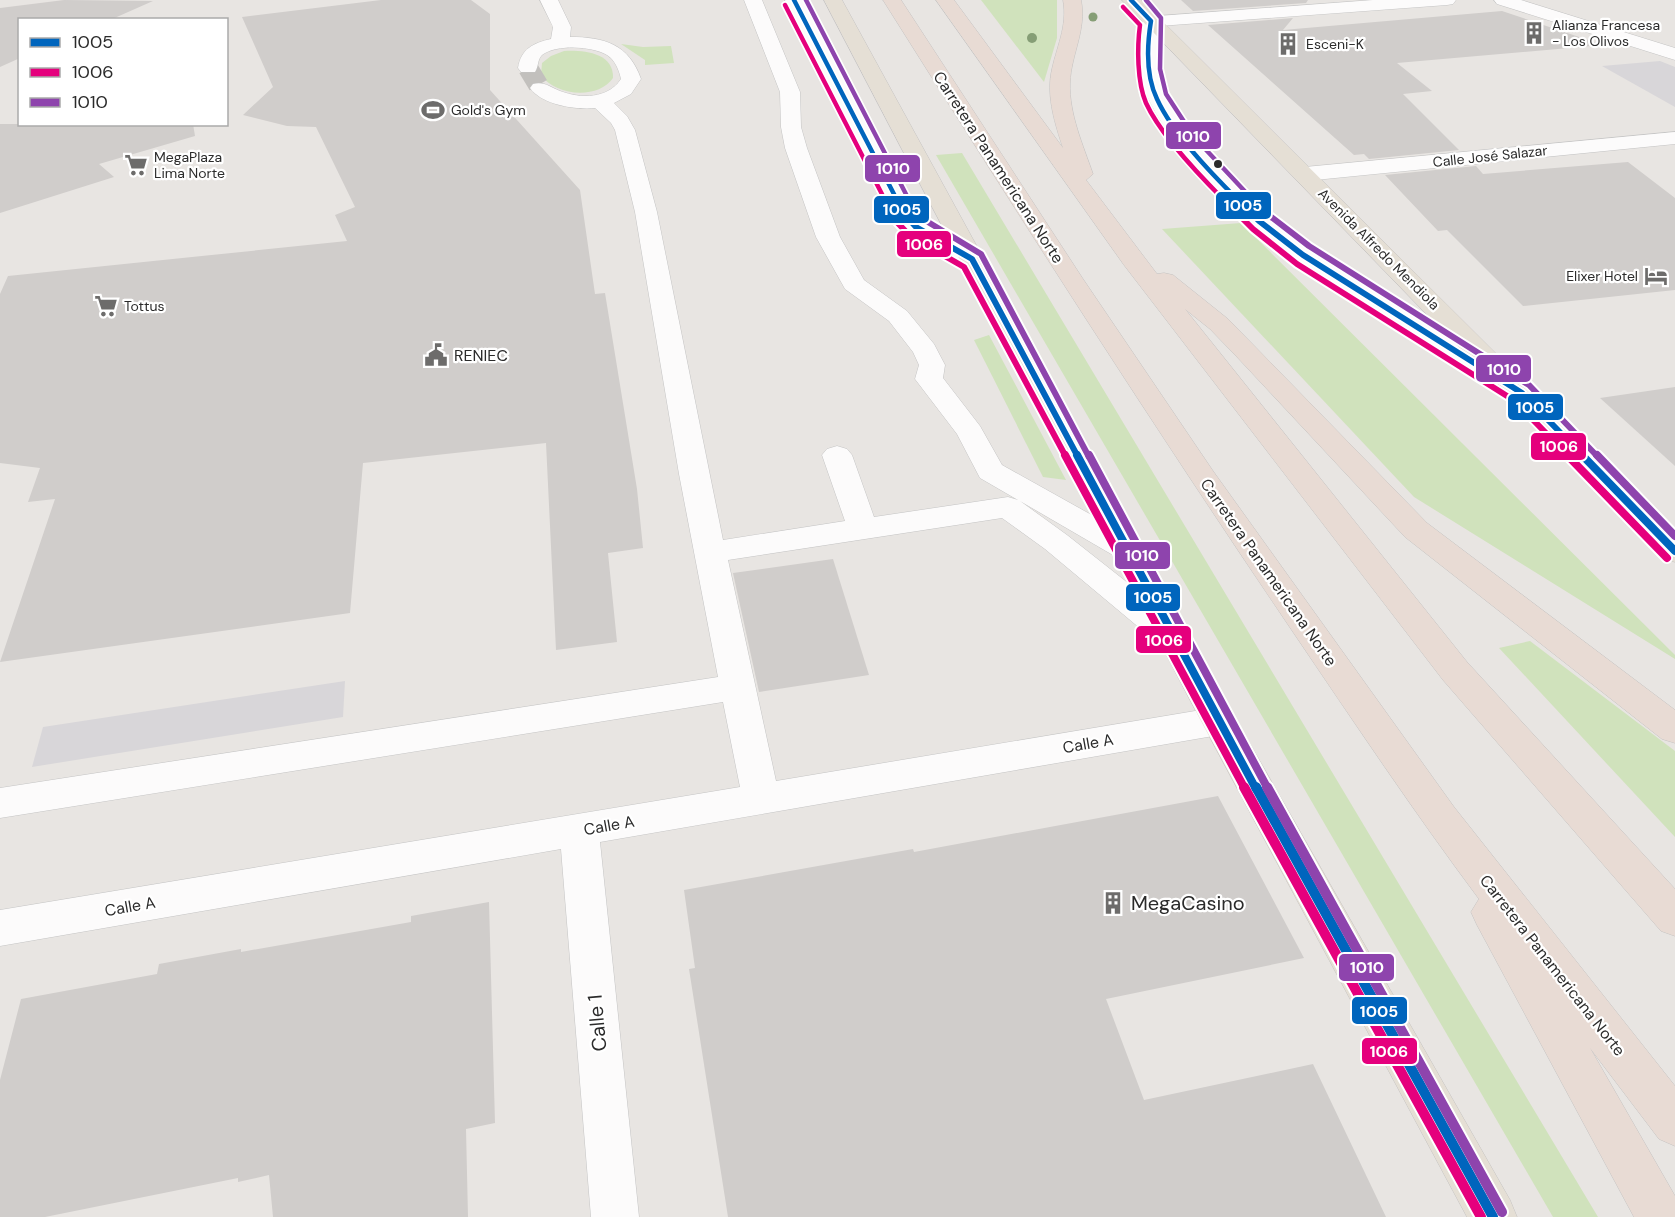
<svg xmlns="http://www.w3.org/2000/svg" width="1675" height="1217" font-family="'DM Sans',sans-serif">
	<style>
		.industrial { fill: #d8d6d9 }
		.green { fill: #d0e2bc }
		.building { fill: #d0cdcb }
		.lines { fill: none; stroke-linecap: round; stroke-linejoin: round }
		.minor-tunnel { stroke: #c2c0bd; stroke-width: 20; stroke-dasharray: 20 10; stroke-linecap: butt }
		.minor-casing { stroke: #c4c4c4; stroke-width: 1 }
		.major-casing { stroke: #c5c3c2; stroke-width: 1 }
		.highway-casing { stroke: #c5c3c2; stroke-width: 1 }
		.minor { fill: #fcfbfb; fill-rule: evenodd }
		.major { fill: #e5dfd5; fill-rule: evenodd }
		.highway { fill: #e8dbd4; fill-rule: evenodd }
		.bus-1-far3-casing { stroke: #fff; stroke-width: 8 }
		.bus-1-far2-casing { stroke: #fff; stroke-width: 10 }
		.bus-1-far1-casing { stroke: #fff; stroke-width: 12 }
		.bus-1-casing { stroke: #fff; stroke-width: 14 }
		.bus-2-far3-casing { stroke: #fff; stroke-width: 8 }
		.bus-2-far2-casing { stroke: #fff; stroke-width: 10 }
		.bus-2-far1-casing { stroke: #fff; stroke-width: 12 }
		.bus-2-casing { stroke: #fff; stroke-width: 14 }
		.bus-3-far3-casing { stroke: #fff; stroke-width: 8 }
		.bus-3-far2-casing { stroke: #fff; stroke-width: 10 }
		.bus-3-far1-casing { stroke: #fff; stroke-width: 12 }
		.bus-3-casing { stroke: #fff; stroke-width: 14 }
		.bus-1-far3 { stroke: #0065bd; stroke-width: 4.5 }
		.bus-1-far2 { stroke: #0065bd; stroke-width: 6 }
		.bus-1-far1 { stroke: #0065bd; stroke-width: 8 }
		.bus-1 { stroke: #0065bd; stroke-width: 10 }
		.bus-2-far3 { stroke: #e5007d; stroke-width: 4.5 }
		.bus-2-far2 { stroke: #e5007d; stroke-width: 6 }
		.bus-2-far1 { stroke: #e5007d; stroke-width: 8 }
		.bus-2 { stroke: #e5007d; stroke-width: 10 }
		.bus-3-far3 { stroke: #8e44ad; stroke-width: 4.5 }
		.bus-3-far2 { stroke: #8e44ad; stroke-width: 6 }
		.bus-3-far1 { stroke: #8e44ad; stroke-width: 8 }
		.bus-3 { stroke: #8e44ad; stroke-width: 10 }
		.tree { fill: #869e76 }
		.bus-dot { fill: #2b2b2b; stroke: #fff; stroke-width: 2 }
		.labels { text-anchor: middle; stroke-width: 4.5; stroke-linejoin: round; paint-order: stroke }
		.far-poi-label { font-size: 14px; fill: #2b2b2b; stroke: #fff; text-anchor: start }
		.far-street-label { font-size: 14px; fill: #2b2b2b; stroke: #fff }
		.street-label { font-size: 16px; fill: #2b2b2b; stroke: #fff }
		.poi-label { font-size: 16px; fill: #2b2b2b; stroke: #fff; text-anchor: start }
		.near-poi-label { font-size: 20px; fill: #2b2b2b; stroke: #fff; text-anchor: start }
		.near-street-label { font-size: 20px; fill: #2b2b2b; stroke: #fff }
		.line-badge { stroke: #fff; stroke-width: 2 }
		.badge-label { font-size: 16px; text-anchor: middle; font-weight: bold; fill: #fff }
	</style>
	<rect width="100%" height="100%" fill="#e8e5e2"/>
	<!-- industrial -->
	<g class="industrial">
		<path d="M1660 61 1675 67V107L1602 66Z"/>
		<path d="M345 681 343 717 32 767 43 727Z"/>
	</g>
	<!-- green -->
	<g class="green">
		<path d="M981 0H1057V38L1044 82Z"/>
		<path d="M621 44 643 47 671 46 674 63 645 65V60Z"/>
		<path d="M564 51C582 50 614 52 613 78 598 100 555 96 541 75L542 63 551 56Z"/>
		<path d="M962 153 1598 1217H1553L936 155Z"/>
		<path d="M1241 223 1675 655V659L1414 497 1162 229Z"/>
		<path d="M989 335 1066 480 1043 477 974 340Z"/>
		<path d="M1530 641 1675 751V837L1499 648Z"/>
	</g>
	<!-- building -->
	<g class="building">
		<path d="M64 0 153 1 110 20H20V58L0 67V8Z"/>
		<path d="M381 0H471L490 14V90L580 190 595 294 605 293 637 489 643 548 608 553 617 642 556 650 546 443 363 463 350 613 0 662 55 499 28 502 40 468 0 463V294L8 276 347 241 335 215 355 207 316 127 287 126 243 115 273 87 242 17Z"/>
		<path d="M1181 0H1308L1306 3 1193 11Z"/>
		<path d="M1502 11 1603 45 1397 63 1432 91 1403 94 1459 150 1369 159 1364 154 1354 155 1208 25 1293 18 1283 30Z"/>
		<path d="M0 124H193L195 136 99 164 114 177 0 213Z"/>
		<path d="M1628 162 1675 198V290L1523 306 1447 230 1438 231 1385 175 1476 166 1483 174Z"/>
		<path d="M1675 387V466L1600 398Z"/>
		<path d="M833 559 869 675 759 692 733 573Z"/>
		<path d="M1218 796 1304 958 1106 999 1144 1100 1313 1064 1386 1217H728L689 969 695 968 684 890 913 849 914 852Z"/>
		<path d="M489 902 495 1123 466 1129 468 1217H273L269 1175 238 1182V1178L45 1217H0V1080L21 999 157 974 159 964 241 949V952L411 922V916Z"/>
	</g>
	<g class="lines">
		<!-- minor-tunnel -->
		<path class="minor-tunnel" d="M528 68 540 88"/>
		<!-- minor casing -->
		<g class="minor-casing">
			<g id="minor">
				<path d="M540 0H558L571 27 570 37C604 37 629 44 641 79L631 94 614 103 627 116 635 130 657 212 723 540 845 521 822 455 827 449 837 446 847 449 852 455 874 517 1008 497 1018 500 980 478 957 434 915 379 919 365 913 352 889 321 845 289 816 237 785 148 781 127 780 92 744 0H762L800 92 801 127 807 148 840 237 864 280 907 311 934 344 945 365 943 378 980 426 1002 465 1140 542 1145 550 1140 558 1129 561 1118 558 1020 501 1067 535 1190 632 1195 641 1190 650 1178 653 1166 650 1045 549 1002 518 728 560 776 781 1219 707 1232 711 1237 721 1232 731 1219 735 600 842 639 1217H591L561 849 0 946V910L740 787 723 702 0 818V788L718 677 679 474 635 212 615 130 611 123 595 108C576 110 542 105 530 88L533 84C544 81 550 87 560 91 581 99 608 99 621 79 619 70 615 60 607 55 592 46 556 44 542 55 537 60 539 66 535 72H521L518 68C521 49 533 43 551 39L553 27Z"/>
				<path d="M785 0H803L914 211 924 222 981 254 984 259 981 264 972 266 963 264 908 232 896 219Z"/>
				<path d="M1373 0H1456L1453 4 1447 5 1159 26 1158 59 1166 97 1206 154 1228 179 1253 202 1305 244 1521 381 1525 387 1521 393 1511 395 1501 393C1458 365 1415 337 1372 309 1298 262 1228 214 1176 143 1156 115 1140 92 1139 57 1139 45 1138 27 1145 17Z"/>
				<path d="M1494 0H1521L1675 48V60L1497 4Z"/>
				<path d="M1675 132V144L1305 181 1297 179 1294 174 1297 169 1305 167Z"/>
			</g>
		</g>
		<!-- major casing -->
		<g class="major-casing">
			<g id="major">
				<path d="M824 0H842L1233 714 1510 1200 1517 1217H1467L1201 721Z"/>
				<path d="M1122 0H1141L1675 532V562L1664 559Z"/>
			</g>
		</g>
		<!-- highway casing -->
		<g class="highway-casing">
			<g id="highway">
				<path d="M883 0H901L1083 279 1213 471 1454 807 1675 1086V1146L1659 1139 1590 1048 1675 1196V1217H1634L1477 925 1471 912 1479 899C1414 812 1354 722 1293 632 1152 424 1017 213 883 0Z"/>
				<path d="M936 0H954L1063 148C1055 124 1047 98 1051 74 1056 47 1068 27 1063 0H1081C1087 30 1071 54 1070 83 1069 114 1083 145 1093 174L1086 180 1157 274 1164 273 1173 275 1228 319 1427 523 1675 710V743L1662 739 1405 537 1237 357 1210 329 1185 309 1467 662 1675 889V936L1661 931 1443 680 1124 265Z"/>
			</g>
		</g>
		<!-- minor -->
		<use href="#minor" class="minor"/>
		<!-- major -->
		<use href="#major" class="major"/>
		<!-- highway -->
		<use href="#highway" class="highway"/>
		<!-- bus-1-far3 casing -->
		<g class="bus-1-far3-casing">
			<g id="bus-1-far3">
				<path d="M794 0 897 200"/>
				<path d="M1131 0 1151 21C1147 45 1146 76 1157 99 1173 134 1211 173 1238 200"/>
			</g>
		</g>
		<!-- bus-1-far2 casing -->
		<g class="bus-1-far2-casing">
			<g id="bus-1-far2">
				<path d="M896 198 904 214 916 227 972 259 1078 457"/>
				<path d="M1236 198 1259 221 1303 255 1522 393 1584 457"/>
			</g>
		</g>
		<!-- bus-1-far1 casing -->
		<g class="bus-1-far1-casing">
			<g id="bus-1-far1">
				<path d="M1077 455 1256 789"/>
				<path d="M1582 455 1675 551"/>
			</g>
		</g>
		<!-- bus-1 casing -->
		<g class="bus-1-casing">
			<path id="bus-1" d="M1256 787 1493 1217"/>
		</g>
		<!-- bus-2-far3 casing -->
		<g class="bus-2-far3-casing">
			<g id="bus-2-far3">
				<path d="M785 5 885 200"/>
				<path d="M1123 7 1140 25C1137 47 1137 82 1146 103 1160 134 1199 175 1224 200"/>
			</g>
		</g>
		<!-- bus-2-far2 casing -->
		<g class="bus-2-far2-casing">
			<g id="bus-2-far2">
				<path d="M884 198 895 220 910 236 964 267 1066 457"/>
				<path d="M1222 198 1253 229 1297 264 1515 401 1569 457"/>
			</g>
		</g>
		<!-- bus-2-far1 casing -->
		<g class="bus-2-far1-casing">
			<g id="bus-2-far1">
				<path d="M1065 455 1245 789"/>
				<path d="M1567 455 1667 558"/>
			</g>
		</g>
		<!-- bus-2 casing -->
		<g class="bus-2-casing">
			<path id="bus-2" d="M1244 787 1481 1217"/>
		</g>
		<!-- bus-3-far3 casing -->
		<g class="bus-3-far3-casing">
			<g id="bus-3-far3">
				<path d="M806 0 909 200"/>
				<path d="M1146 0 1161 18 1160 69 1166 94 1194 137 1253 200"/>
			</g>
		</g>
		<!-- bus-3-far2 casing -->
		<g class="bus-3-far2-casing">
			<g id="bus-3-far2">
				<path d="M908 198 923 219 981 254 1089 457"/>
				<path d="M1251 198 1266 213 1309 246 1529 385 1598 457"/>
			</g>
		</g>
		<!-- bus-3-far1 casing -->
		<g class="bus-3-far1-casing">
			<g id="bus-3-far1">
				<path d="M1089 455 1268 789"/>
				<path d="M1597 455 1675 536"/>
			</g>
		</g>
		<!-- bus-3 casing -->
		<g class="bus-3-casing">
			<path id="bus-3" d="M1267 787 1502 1212"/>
		</g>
		<!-- bus-1-far3 -->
		<use href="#bus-1-far3" class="bus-1-far3"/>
		<!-- bus-1-far2 -->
		<use href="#bus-1-far2" class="bus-1-far2"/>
		<!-- bus-1-far1 -->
		<use href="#bus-1-far1" class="bus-1-far1"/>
		<!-- bus-1 -->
		<use href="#bus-1" class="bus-1"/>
		<!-- bus-2-far3 -->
		<use href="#bus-2-far3" class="bus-2-far3"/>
		<!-- bus-2-far2 -->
		<use href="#bus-2-far2" class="bus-2-far2"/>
		<!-- bus-2-far1 -->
		<use href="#bus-2-far1" class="bus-2-far1"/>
		<!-- bus-2 -->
		<use href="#bus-2" class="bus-2"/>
		<!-- bus-3-far3 -->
		<use href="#bus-3-far3" class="bus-3-far3"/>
		<!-- bus-3-far2 -->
		<use href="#bus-3-far2" class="bus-3-far2"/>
		<!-- bus-3-far1 -->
		<use href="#bus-3-far1" class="bus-3-far1"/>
		<!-- bus-3 -->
		<use href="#bus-3" class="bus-3"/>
	</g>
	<!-- trees -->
	<g class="tree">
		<circle cx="1093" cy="17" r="4.5"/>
		<circle cx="1032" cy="38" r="5"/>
	</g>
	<!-- icons -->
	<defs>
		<g id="building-bare" transform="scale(1.8)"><path d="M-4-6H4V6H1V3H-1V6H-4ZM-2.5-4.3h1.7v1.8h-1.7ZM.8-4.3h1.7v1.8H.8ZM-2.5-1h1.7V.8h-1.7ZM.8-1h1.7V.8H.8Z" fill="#6d6c6b" stroke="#fff" stroke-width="2.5" paint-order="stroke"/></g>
		<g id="stadium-bare" transform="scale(1.8)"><path d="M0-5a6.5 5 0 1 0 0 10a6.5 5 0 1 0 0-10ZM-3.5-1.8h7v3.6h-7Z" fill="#6d6c6b" stroke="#fff" stroke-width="2.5" paint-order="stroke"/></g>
		<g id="supermarket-bare" transform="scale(1.8)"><path d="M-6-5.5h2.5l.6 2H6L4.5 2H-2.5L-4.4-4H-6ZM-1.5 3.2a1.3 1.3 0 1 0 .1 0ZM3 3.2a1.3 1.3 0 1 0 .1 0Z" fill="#6d6c6b" stroke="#fff" stroke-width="2.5" paint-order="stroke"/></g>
		<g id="hotel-bare" transform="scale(1.8)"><path d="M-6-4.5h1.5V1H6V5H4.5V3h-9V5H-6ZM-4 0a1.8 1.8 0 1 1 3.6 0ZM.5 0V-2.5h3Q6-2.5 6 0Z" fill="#6d6c6b" stroke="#fff" stroke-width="2.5" paint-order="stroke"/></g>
		<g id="civic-bare" transform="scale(1.8)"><path d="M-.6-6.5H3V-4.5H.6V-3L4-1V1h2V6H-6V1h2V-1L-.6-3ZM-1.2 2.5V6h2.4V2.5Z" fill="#6d6c6b" stroke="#fff" stroke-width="2.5" paint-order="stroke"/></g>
	</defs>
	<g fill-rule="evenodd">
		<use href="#building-bare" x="1534" y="33"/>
		<use href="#building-bare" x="1288" y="44"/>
		<use href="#stadium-bare" x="433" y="110"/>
		<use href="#supermarket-bare" x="136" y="165"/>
		<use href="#hotel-bare" x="1656" y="276"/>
		<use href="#supermarket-bare" x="106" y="306"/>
		<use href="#civic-bare" x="436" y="355"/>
		<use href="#building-bare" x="1113" y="903"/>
	</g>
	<!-- markers -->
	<circle class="bus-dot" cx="1218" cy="164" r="5"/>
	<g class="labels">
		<!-- far-poi labels -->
		<g class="far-poi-label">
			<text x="1552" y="30">Alianza Francesa<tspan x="1552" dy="16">- Los Olivos</tspan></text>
			<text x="1306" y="49">Esceni-K</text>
			<text x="451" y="115">Gold's Gym</text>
			<text x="154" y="162">MegaPlaza<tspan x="154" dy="16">Lima Norte</tspan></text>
			<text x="1638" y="281" text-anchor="end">Elixer Hotel</text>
			<text x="124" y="311">Tottus</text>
		</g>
		<!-- far-street labels -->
		<g class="far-street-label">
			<text transform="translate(1490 156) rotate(-6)" y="5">Calle José Salazar</text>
			<text transform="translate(1379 249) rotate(45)" y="5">Avenida Alfredo Mendiola</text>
		</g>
		<!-- street labels -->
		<g class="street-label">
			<text transform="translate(999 167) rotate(57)" y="6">Carretera Panamericana Norte</text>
			<text transform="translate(1269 572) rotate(55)" y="6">Carretera Panamericana Norte</text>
			<text transform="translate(1088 743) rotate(-10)" y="6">Calle A</text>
			<text transform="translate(609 825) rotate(-10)" y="6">Calle A</text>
			<text transform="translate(130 906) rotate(-10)" y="6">Calle A</text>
			<text transform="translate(1553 965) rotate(52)" y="6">Carretera Panamericana Norte</text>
		</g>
		<!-- poi labels -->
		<g class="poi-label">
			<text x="454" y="361">RENIEC</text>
		</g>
		<!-- near-poi labels -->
		<g class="near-poi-label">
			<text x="1131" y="910">MegaCasino</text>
		</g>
		<!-- near-street labels -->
		<g class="near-street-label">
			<text transform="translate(597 1023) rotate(-95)" y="7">Calle 1</text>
		</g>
	</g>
	<g class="line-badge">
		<rect x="1165" y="121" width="57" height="29" rx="6" fill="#8e44ad"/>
		<rect x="864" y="154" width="57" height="29" rx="6" fill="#8e44ad"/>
		<rect x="1215" y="191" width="57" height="29" rx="6" fill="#0065bd"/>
		<rect x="873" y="195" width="57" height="29" rx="6" fill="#0065bd"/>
		<rect x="896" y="230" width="56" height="28" rx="6" fill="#e5007d"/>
		<rect x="1475" y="354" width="57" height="29" rx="6" fill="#8e44ad"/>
		<rect x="1507" y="393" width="57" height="28" rx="6" fill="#0065bd"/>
		<rect x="1530" y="432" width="57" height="29" rx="6" fill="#e5007d"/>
		<rect x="1114" y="541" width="57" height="29" rx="6" fill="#8e44ad"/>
		<rect x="1125" y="583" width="56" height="29" rx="6" fill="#0065bd"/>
		<rect x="1135" y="625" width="57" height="29" rx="6" fill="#e5007d"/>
		<rect x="1338" y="953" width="57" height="29" rx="6" fill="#8e44ad"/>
		<rect x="1351" y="996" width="57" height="29" rx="6" fill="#0065bd"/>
		<rect x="1361" y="1037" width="57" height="28" rx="6" fill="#e5007d"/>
	</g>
	<g class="badge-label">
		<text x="1193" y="142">1010</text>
		<text x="893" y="174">1010</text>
		<text x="1243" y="211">1005</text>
		<text x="902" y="215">1005</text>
		<text x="924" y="250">1006</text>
		<text x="1504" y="375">1010</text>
		<text x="1535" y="413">1005</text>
		<text x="1559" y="452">1006</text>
		<text x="1142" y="561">1010</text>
		<text x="1153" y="603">1005</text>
		<text x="1164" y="646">1006</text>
		<text x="1367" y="973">1010</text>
		<text x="1379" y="1017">1005</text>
		<text x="1389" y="1057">1006</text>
	</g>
	<!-- legend -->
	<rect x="18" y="18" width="210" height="108" fill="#ffffff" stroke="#aaaaaa" stroke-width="1.5"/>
	<rect x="30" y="38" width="30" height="9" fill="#0065bd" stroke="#aaaaaa" stroke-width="1.5"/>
	<text x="72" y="48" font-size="18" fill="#2b2b2b">1005</text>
	<rect x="30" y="68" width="30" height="9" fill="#e5007d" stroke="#aaaaaa" stroke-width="1.5"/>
	<text x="72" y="78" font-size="18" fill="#2b2b2b">1006</text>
	<rect x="30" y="98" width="30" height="9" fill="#8e44ad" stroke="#aaaaaa" stroke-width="1.5"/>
	<text x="72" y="108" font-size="18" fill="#2b2b2b">1010</text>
</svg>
